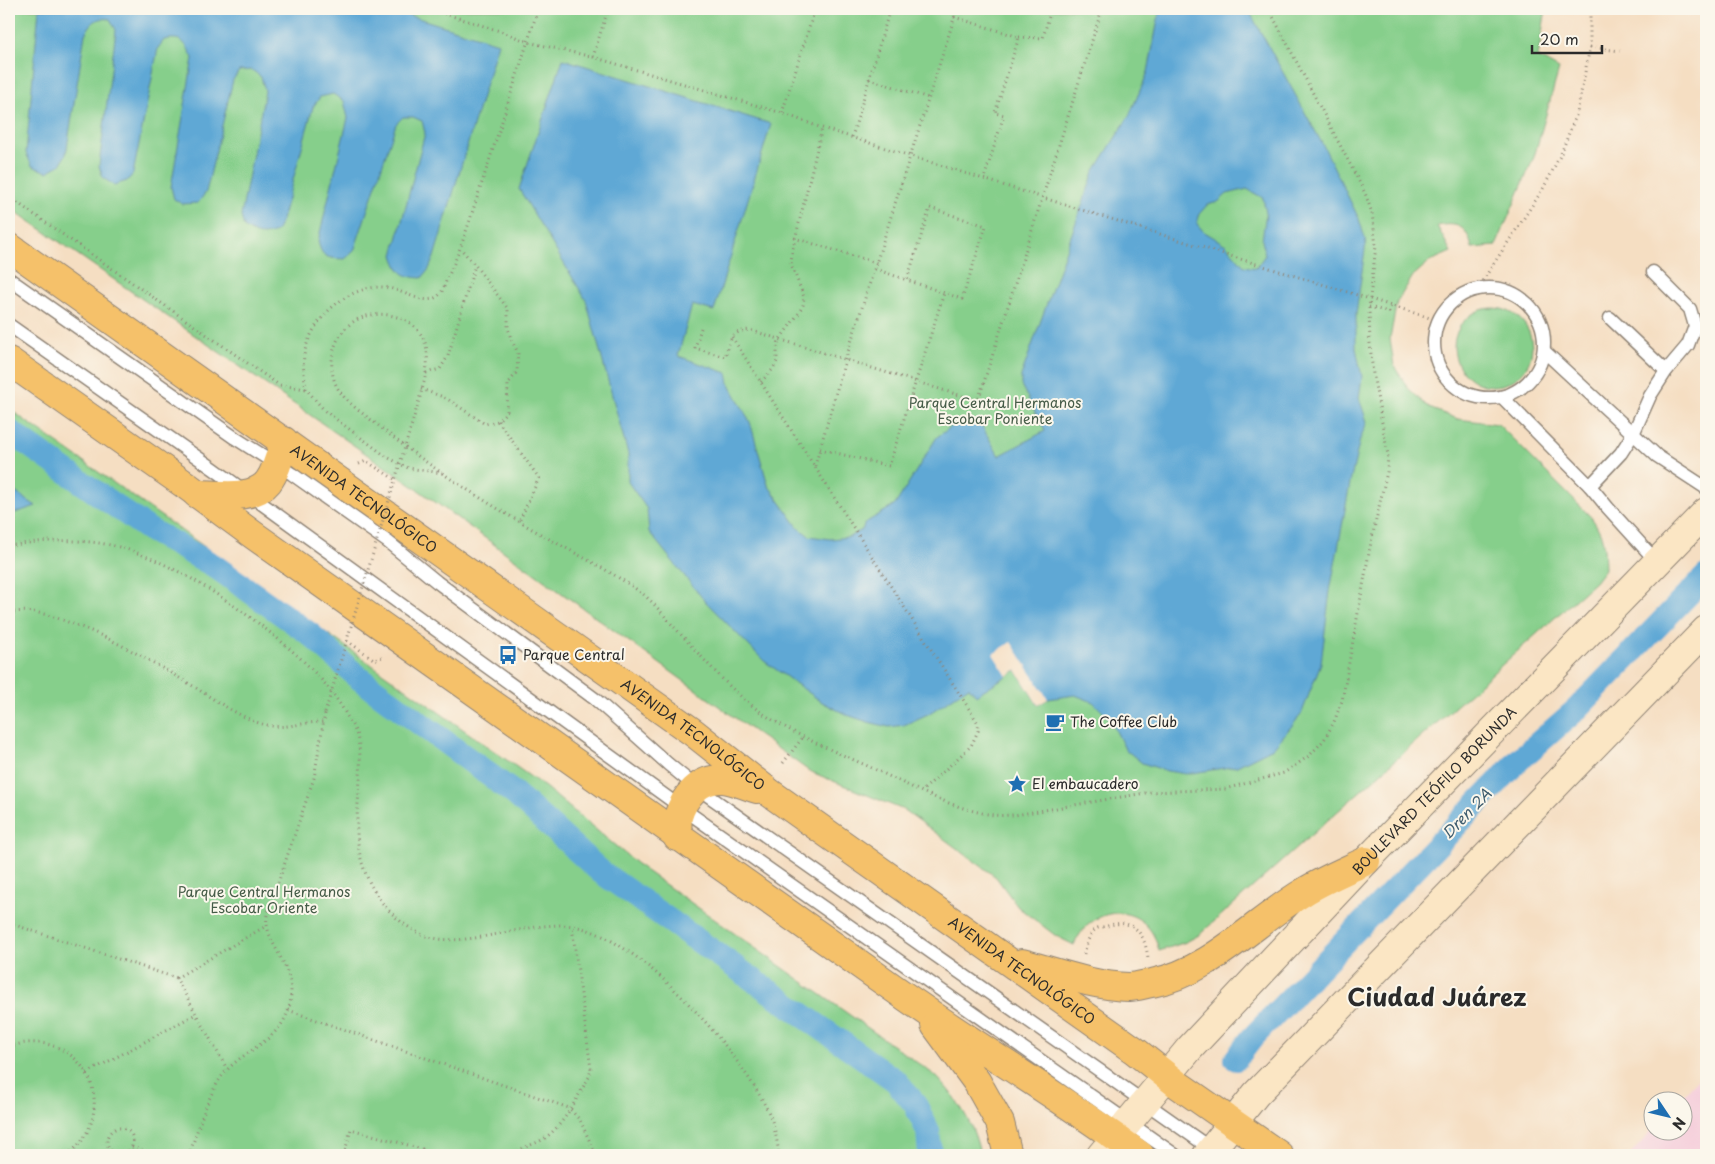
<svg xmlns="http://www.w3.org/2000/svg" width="1715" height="1164" font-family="'Playpen Sans',sans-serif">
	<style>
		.built { fill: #f5cfdb }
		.green { fill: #86cf8b; stroke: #587d5b }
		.water { fill: #5ea8d5; stroke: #446a80; fill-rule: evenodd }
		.pier { fill: #f5dec2 }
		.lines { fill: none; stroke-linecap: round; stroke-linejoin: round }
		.canal { stroke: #5ea8d5; stroke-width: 24 }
		.lane-casing { stroke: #908476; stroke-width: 15 }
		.secondary-casing { stroke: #908476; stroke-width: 30 }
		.primary-casing { stroke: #908476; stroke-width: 30 }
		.path { stroke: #908476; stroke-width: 3; stroke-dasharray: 1 4; stroke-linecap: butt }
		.lane { stroke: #fff; stroke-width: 12 }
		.secondary { stroke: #fbe6c4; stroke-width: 28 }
		.primary { stroke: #f5c16b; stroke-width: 28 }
		.path-bridge { stroke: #908476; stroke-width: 3; stroke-dasharray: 1 4; stroke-linecap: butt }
		.labels { text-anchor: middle; stroke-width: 4; stroke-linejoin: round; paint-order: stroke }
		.park-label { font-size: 14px; fill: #465c48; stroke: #fbf7ec }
		.street-label { font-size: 14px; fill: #2b2b2b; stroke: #fbf7ec }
		.poi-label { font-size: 14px; fill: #2b2b2b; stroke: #fbf7ec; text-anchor: start }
		.water-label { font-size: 15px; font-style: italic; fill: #3f5d6f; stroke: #fbf7ec }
		.town-label { font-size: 24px; font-weight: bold; fill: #2b2b2b; stroke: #fbf7ec }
	</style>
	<rect width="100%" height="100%" fill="#fbf7ec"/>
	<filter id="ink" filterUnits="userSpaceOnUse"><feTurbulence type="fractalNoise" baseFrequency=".02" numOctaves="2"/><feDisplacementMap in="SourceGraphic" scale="10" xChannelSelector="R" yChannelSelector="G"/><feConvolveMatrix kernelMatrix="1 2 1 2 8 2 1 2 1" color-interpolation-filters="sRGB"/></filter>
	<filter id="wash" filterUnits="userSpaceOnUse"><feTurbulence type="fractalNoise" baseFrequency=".0096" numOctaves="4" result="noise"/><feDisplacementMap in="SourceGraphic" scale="20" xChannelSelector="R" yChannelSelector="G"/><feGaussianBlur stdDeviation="1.12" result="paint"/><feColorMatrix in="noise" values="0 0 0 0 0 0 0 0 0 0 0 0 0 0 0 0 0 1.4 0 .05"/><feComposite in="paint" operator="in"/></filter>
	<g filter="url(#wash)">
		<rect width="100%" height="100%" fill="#f5dec2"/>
		<!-- built -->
		<path class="built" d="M1706 1070V1155H1630L1652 1130 1682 1132V1102L1678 1101Z"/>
		<!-- green -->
		<g class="green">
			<path d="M9 9H1546L1538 57 1559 69 1534 157 1496 246 1472 248C1467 226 1458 222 1437 226L1451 252 1430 261 1413 276 1397 302 1390 338 1394 366 1408 388 1429 408 1458 419 1498 424 1591 517C1605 537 1604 546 1605 569L1595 582 1199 935 1186 942 1159 951C1149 902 1093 901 1074 945L1056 936 1018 907 996 877 906 811 809 771 417 489 9 207Z"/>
			<circle cx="1493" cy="347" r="39"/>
			<path d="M9 409 545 787 642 868 936 1076C957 1098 975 1125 980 1155H9Z"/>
		</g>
		<!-- water -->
		<g class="water">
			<path d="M39 9H389L498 43 434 257 429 269 422 278C403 277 399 273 393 255L425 133 422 121 413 117H403L396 124 354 251 345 259C328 258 322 259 318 241L348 118 344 101 333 94 320 97 313 107 282 220 276 232C261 237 257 236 244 227L241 216 265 91 261 77 252 70 239 71 233 80 206 192 198 203 182 204 174 199 171 187 193 58C185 43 183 36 164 40L158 48 133 174 127 181 114 185 103 178 99 166 116 30 110 19C96 17 92 22 85 34L66 154 60 165 47 172 32 166 26 153Z"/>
			<path d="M1160 9H1248L1324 147 1359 219 1366 242 1356 314V348L1362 377 1359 398 1367 422 1360 439 1350 483 1330 591 1321 663 1301 715 1273 748 1237 766 1186 774 1167 771 1142 763 1125 749 1110 719 1093 702 1075 695 1048 699 1038 705 1016 670 976 695 969 687 928 714 904 725 889 727 868 722 847 715 822 702 764 661 704 600 649 532 647 509 628 482V454L586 300 519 189 563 59 771 124 714 311 692 305 678 356 727 373 729 383 750 422 768 485 798 527 809 536 830 539 849 537 862 530 865 523 895 505 937 437 954 425 966 421H979L999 456 1045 431 1021 385V376L1094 172 1129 116 1148 72ZM1247 189 1263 198 1266 213 1262 240 1265 255 1256 268 1244 266 1226 245 1203 231 1197 224 1200 213 1207 205 1218 202 1227 194Z"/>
			<path d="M9 488 36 506 9 515Z"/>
		</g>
		<!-- pier -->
		<path class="pier" d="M1011 642 1048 699 1038 705 1016 670 1007 676 993 654Z"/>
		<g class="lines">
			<!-- canal -->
			<g class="canal">
				<path d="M9 431 148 529 213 565 310 634 359 678 515 794 601 872 896 1081 915 1104 928 1131 930 1155"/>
				<path d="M1236 1059 1252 1038 1520 759 1576 710 1706 576"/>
			</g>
		</g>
	</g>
	<g filter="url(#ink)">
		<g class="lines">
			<!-- lane casing -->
			<g class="lane-casing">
				<g id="lane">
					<path d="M9 279 235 438 292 474 388 542 437 582 595 699 668 764 696 787 1214 1151"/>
					<circle cx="1489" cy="343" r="55"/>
					<path d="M1610 318 1666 371"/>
					<path d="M9 325 214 469 682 808 1175 1155"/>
					<path d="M1544 351 1657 456 1706 488"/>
					<path d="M1502 397 1590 486 1608 508 1657 562"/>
					<path d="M1590 486 1621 453 1633 434 1650 396 1666 371 1688 345 1695 326 1690 309 1653 272"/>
				</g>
			</g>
			<!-- secondary casing -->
			<g class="secondary-casing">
				<g id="secondary">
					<path id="s1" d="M1101 1155 1190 1048 1366 861 1706 512"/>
					<path d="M1207 1155 1256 1094 1706 630"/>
				</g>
			</g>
			<!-- primary casing -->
			<g class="primary-casing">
				<g id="primary">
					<path id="s2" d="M9 247 694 733 770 793 1134 1050 1177 1084 1279 1155"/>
					<path d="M9 361 187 486 252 534C470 688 687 843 906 997 983 1051 1064 1099 1140 1155"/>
					<path d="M197 494C218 494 253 501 268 482 277 470 280 455 284 441"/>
					<path d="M677 837C678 830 677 823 678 817 684 796 700 778 723 779 734 780 746 786 757 789"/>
					<path d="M1022 963C1056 972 1093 986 1129 987 1137 987 1145 984 1152 983 1212 971 1254 922 1304 892 1323 880 1345 871 1366 861"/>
					<path d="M935 1025 977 1082 1000 1123 1008 1155"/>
				</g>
			</g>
			<!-- path -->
			<g class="path">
				<path d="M430 9 503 32 528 42 593 57 782 113 822 128 1069 206"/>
				<path d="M954 17 1019 37 995 113 1004 115 984 179"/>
				<path d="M1019 37 1043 38 1051 9"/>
				<path d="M1590 47 1620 51"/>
				<path d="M593 57 608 9"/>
				<path d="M869 79 929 98"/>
				<path d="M782 113 815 9"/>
				<path d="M852 137 890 9"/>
				<path d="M9 197 279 385 306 389 325 411 387 457 408 468 442 473"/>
				<path d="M930 208 986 226 962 299 907 280Z"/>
				<path d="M794 238 877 263"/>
				<path d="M875 269 907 280"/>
				<path d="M1477 289 1543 189 1560 156 1577 113 1590 47V9"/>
				<path d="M1369 307 1389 312 1391 305"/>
				<path d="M1399 308 1439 321"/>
				<path d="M701 328 695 348 725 357C730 341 730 331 750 330L978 401 1102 9"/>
				<path d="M732 337 978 723V731L971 746 922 791"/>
				<path d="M426 373 440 369 448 356 475 265"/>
				<path d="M761 382 773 369 777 361V345L780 339 799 313 803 305 804 297 791 264 792 252 822 128"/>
				<path d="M306 389C304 374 301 359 307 344 318 314 347 288 380 287 399 286 426 310 440 294 444 290 445 282 448 277 458 255 466 233 473 210 495 143 517 76 538 9"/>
				<path d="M421 389 446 398 485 424 498 421 507 411 508 384 517 372 518 353 511 339 508 328V309L475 265 461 249"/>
				<path d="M417 407C422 389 429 370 427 351 423 317 379 305 353 322 333 335 326 366 337 387 346 403 365 415 379 426 430 468 487 503 544 536 576 554 613 572 643 594 655 604 665 617 675 628 707 662 737 700 778 723 808 741 841 754 872 768 908 785 954 810 994 815 1000 816 1008 815 1015 815L1151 792 1225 789 1284 773 1309 756 1324 740 1334 722 1342 701 1371 542 1387 472 1388 455 1373 374 1370 344 1369 307 1376 246 1372 213 1365 193 1269 9"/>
				<path d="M498 421 539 478 519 522"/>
				<path d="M820 449 889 466 944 293"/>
				<path d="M359 464 366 461 396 480"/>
				<path d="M815 466 845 361 957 9"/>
				<path d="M9 546C45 539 91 538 126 549 175 565 217 593 258 623 291 649 327 678 347 716 350 722 355 729 357 736 364 764 358 792 357 820 355 866 376 910 417 932 458 955 526 919 573 926 640 937 736 1048 766 1107 774 1122 777 1139 779 1155"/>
				<path d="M9 613C29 608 49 615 68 622 113 638 152 662 193 686 213 699 234 713 256 722 284 732 297 722 323 722"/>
				<path d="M347 641 375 660 382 657"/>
				<path d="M783 763 803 737"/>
				<path d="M9 923 176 978 227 1069"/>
				<path d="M1084 954C1086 946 1089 934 1096 929 1098 927 1104 927 1107 926 1134 917 1145 934 1148 958"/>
				<path d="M176 978 266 926"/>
				<path d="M288 1010 569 1108 580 1120 596 1155"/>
				<path d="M9 1047C61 1028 109 1074 90 1126 85 1138 77 1149 66 1155"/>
				<path d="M87 1073 196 1014"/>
				<circle cx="120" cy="1141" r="13"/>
				<path d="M132 1147 156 1155"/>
				<path d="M189 1155C198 1130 209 1088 228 1069 248 1048 280 1040 289 1008 300 966 263 946 267 915L314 778 325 713"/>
				<path d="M344 1155 351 1129 422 1149 421 1155"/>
				<path d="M514 1155C522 1146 535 1145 545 1138 565 1124 577 1097 589 1077L591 1069 572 926"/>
			</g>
			<!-- lane -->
			<use href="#lane" class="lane"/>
			<!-- secondary -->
			<use href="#secondary" class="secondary"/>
			<!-- primary -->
			<use href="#primary" class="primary"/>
			<!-- path-bridge -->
			<g class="path-bridge">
				<path d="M1069 206 1399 308"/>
				<path d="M325 713 417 407"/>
			</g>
		</g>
	</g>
	<!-- icons -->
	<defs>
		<g id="bus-bare" transform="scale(1.5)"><path d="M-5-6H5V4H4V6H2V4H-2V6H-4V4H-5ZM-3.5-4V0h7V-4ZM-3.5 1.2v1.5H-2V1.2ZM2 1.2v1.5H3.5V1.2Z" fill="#1f6fb2" stroke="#fbf7ec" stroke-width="2.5" paint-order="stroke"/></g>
		<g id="cafe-bare" transform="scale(1.5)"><path d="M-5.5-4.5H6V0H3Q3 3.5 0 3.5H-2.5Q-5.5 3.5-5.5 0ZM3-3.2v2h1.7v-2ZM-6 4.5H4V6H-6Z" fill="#1f6fb2" stroke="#fbf7ec" stroke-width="2.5" paint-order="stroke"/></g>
		<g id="sight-bare" transform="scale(1.5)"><path d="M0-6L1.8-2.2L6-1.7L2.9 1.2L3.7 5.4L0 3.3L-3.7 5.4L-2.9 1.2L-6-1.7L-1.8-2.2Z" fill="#1f6fb2" stroke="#fbf7ec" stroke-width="2.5" paint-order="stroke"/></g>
	</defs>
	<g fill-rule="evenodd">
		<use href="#bus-bare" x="508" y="655"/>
		<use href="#cafe-bare" x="1055" y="722"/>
		<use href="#sight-bare" x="1017" y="784"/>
	</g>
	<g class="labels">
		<!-- park labels -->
		<g class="park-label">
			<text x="995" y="408">Parque Central Hermanos<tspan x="995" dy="16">Escobar Poniente</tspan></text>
			<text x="264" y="897">Parque Central Hermanos<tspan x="264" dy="16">Escobar Oriente</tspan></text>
		</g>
		<!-- street labels -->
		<g class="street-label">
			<text dy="5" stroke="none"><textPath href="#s2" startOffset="435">AVENIDA TECNOLÓGICO</textPath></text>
			<text dy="5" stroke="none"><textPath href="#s2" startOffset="840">AVENIDA TECNOLÓGICO</textPath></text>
			<text dy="5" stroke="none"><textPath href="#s1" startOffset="494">BOULEVARD TEÓFILO BORUNDA</textPath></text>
			<text dy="5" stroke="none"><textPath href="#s2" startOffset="1245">AVENIDA TECNOLÓGICO</textPath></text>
		</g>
		<!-- poi labels -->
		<g class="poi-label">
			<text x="523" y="660">Parque Central</text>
			<text x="1070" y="727">The Coffee Club</text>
			<text x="1032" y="789">El embaucadero</text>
		</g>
		<!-- water labels -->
		<g class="water-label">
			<text transform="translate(1467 814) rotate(-46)" y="5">Dren 2A</text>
		</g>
		<!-- town labels -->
		<g class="town-label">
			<text x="1437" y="1006">Ciudad Juárez</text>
		</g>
	</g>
	<!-- margin -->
	<rect width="1715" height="1164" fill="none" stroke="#fbf7ec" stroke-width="30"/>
	<!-- north arrow -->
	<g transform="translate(1668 1116) rotate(125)"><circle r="24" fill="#fbf7ec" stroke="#a8a59f"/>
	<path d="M0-4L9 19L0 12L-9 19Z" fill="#1f6fb2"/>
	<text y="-8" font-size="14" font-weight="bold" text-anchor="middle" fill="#2b2b2b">N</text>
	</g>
	<!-- scale -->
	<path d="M1532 45v8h70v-8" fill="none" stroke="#2b2b2b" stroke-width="2.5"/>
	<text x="1540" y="45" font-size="15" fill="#2b2b2b" stroke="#fbf7ec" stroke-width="4" paint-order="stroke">20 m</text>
</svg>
